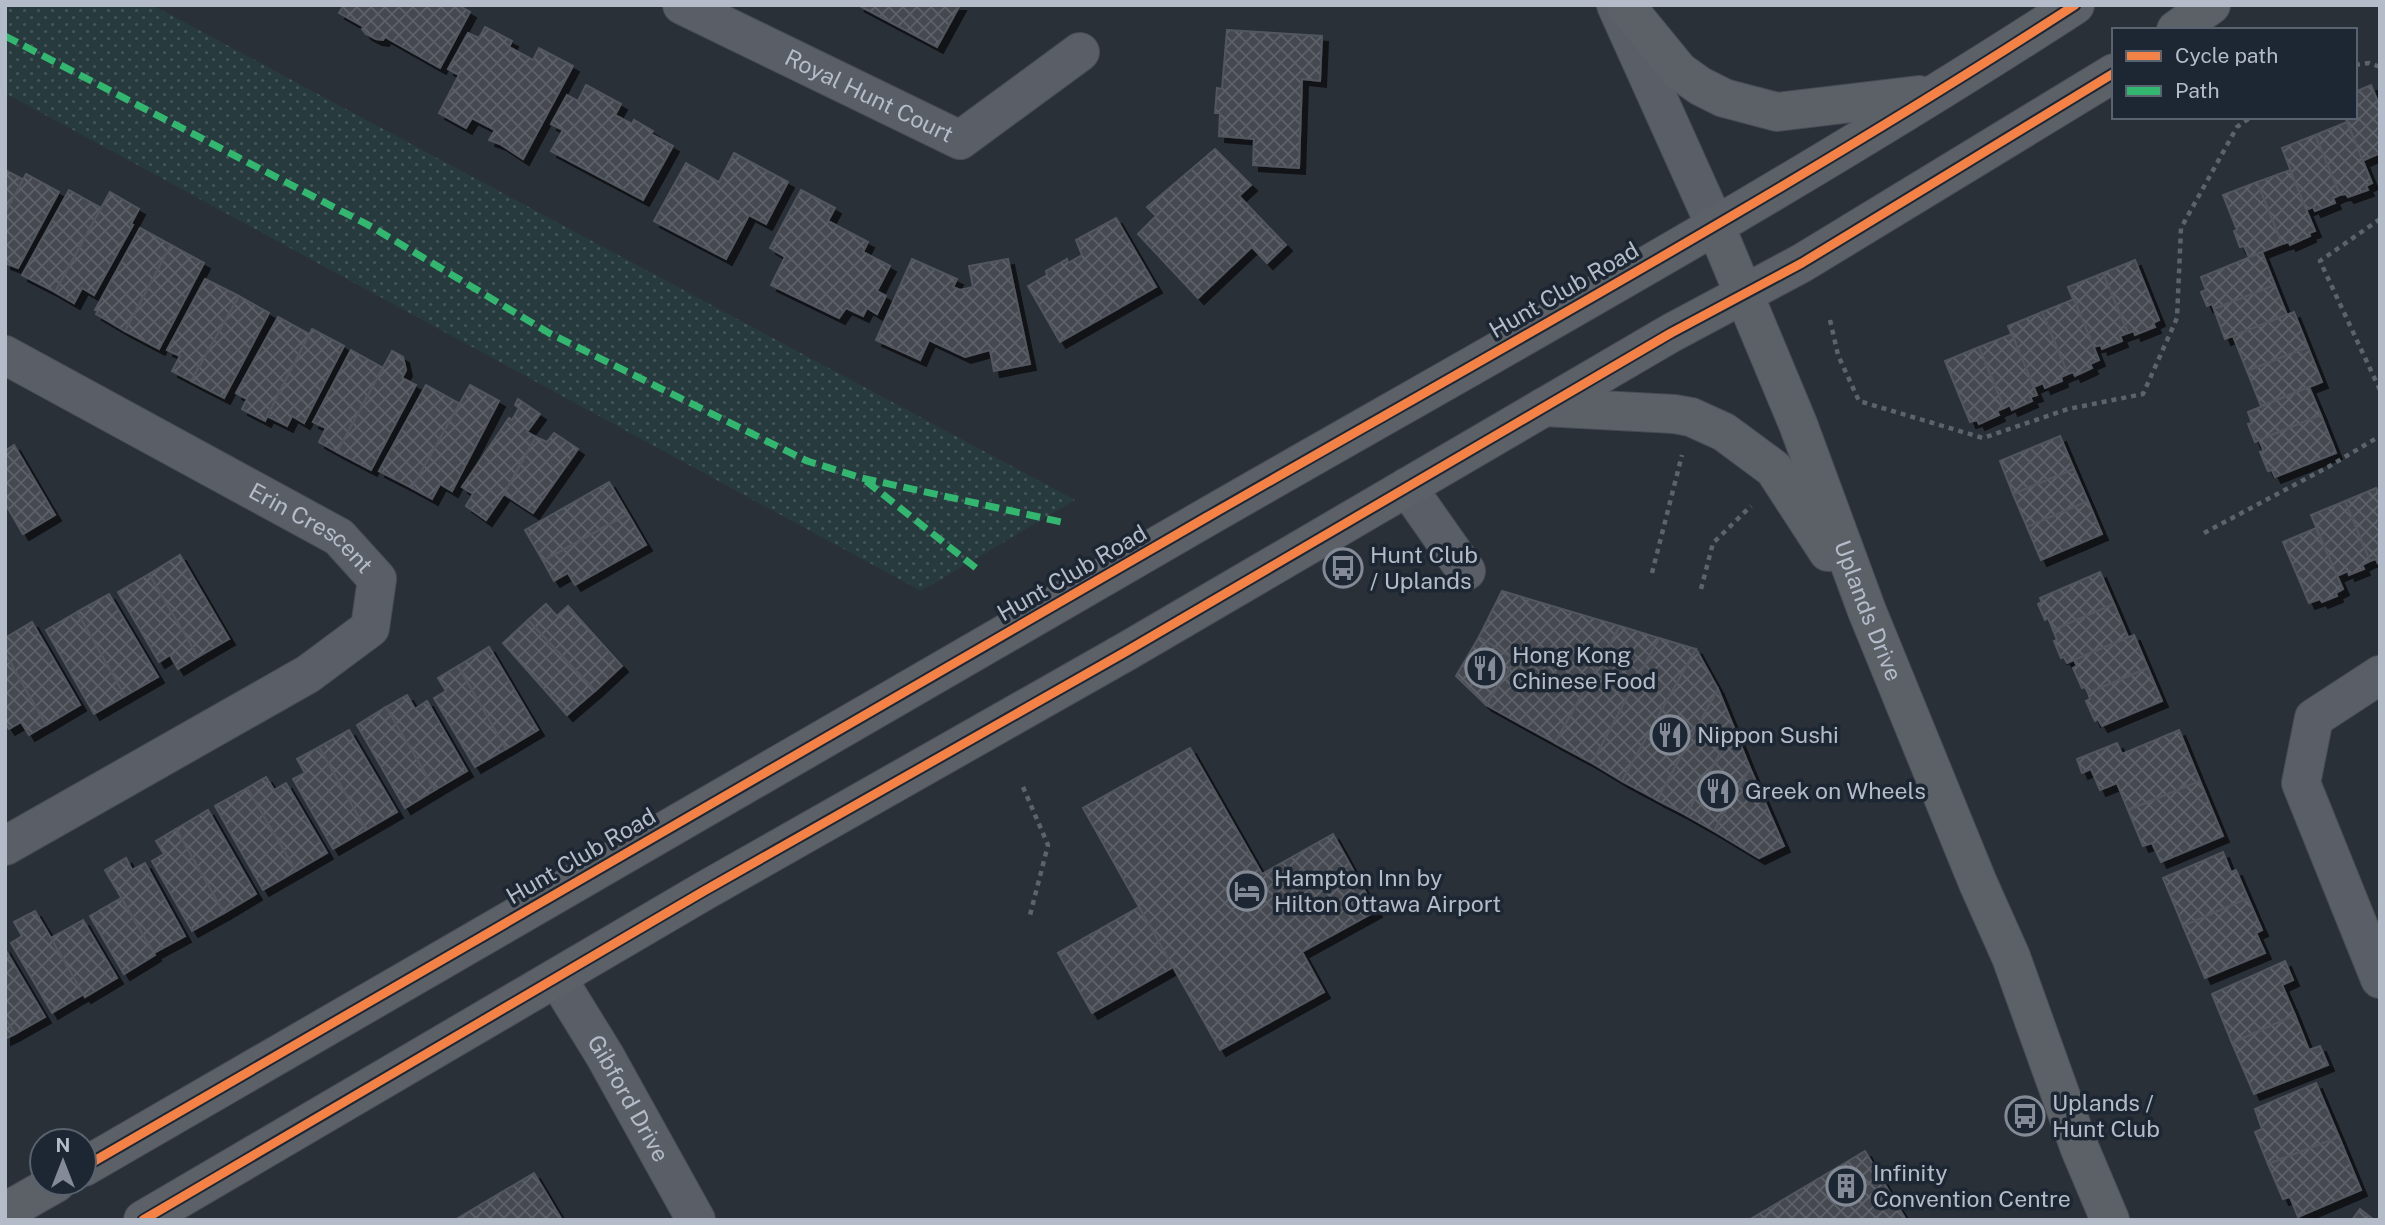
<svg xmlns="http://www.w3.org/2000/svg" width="2385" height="1225" font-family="'Public Sans',sans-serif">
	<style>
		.grass { fill: url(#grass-dots) }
		.building { fill: url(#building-cross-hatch); stroke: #52575f; stroke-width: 2; filter: url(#shadow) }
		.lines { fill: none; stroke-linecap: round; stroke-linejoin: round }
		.minor-casing { stroke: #484c53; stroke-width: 40 }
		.major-casing { stroke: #484c55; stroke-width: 40 }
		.path { stroke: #5d636a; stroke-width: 4.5; stroke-dasharray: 5 5; stroke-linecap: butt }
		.minor { stroke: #5a5e66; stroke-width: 38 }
		.major { stroke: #5c6168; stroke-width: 38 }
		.quiet { stroke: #33b770; stroke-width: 7; stroke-dasharray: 14 7; stroke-linecap: butt }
		.cycleway-casing { stroke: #1d2633; stroke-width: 13 }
		.cycleway { stroke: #f48246; stroke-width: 9 }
		.labels { text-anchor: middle; stroke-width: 7; stroke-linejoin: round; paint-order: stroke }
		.street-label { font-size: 23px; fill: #b4bcc9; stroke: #1d2633 }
		.poi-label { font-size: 23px; fill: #b4bcc9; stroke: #1d2633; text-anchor: start }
	</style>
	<defs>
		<pattern id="grass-dots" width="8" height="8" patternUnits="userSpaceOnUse" patternTransform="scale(1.75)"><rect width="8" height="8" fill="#273a3e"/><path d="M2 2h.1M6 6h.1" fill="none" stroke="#445559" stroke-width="1.8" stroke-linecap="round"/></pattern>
		<pattern id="building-cross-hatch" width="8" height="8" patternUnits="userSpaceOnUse" patternTransform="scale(1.75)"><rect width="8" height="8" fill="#444950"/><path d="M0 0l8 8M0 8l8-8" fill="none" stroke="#5d6168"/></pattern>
		<filter id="shadow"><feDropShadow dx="6" dy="6" stdDeviation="0" flood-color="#0009"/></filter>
	</defs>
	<rect width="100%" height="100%" fill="#2a3038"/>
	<!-- grass -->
	<path class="grass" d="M5 5H152L1075 500 921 591 5 93Z"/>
	<!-- building -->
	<g class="building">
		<path d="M344 5H458L470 12 440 68 385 37 383 40 376 39 366 34 362 29 364 27 339 13Z"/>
		<path d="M858 5H960L937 47Z"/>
		<path d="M485 27 512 41 509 47 533 60 539 48 573 66 523 159 500 144 489 140 495 130 472 118 466 128 439 113 459 75 448 69 468 33 479 38Z"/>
		<path d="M1227 30 1322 36 1320 81 1302 79 1299 168 1253 165 1254 139 1219 136 1220 113H1215L1217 88 1222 89Z"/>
		<path d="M586 85 621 104 615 115 632 124 634 120 653 131 651 134 673 146 643 200 551 151 563 130 551 124 567 95 578 101Z"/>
		<path d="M2371 85 2380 107V153L2362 161 2345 117H2355V92Z"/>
		<path d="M2347 122 2372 183 2366 186 2368 190 2348 197 2346 194 2340 195 2315 135Z"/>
		<path d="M2315 135 2340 195 2333 198 2335 203 2315 211 2313 207 2306 210 2282 148Z"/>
		<path d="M1215 149 1251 185 1239 196 1286 245 1267 263 1252 247 1198 298 1138 234 1156 216 1147 207Z"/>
		<path d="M734 153 788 182 766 224 749 215 726 259 654 221 686 163 719 182Z"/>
		<path d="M5 170 24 180 5 213Z"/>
		<path d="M2290 170 2315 231 2309 233 2310 236 2290 245 2289 242 2282 244 2257 182Z"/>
		<path d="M26 174 59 192 18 268 5 263V213Z"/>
		<path d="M2257 182 2282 244 2249 257 2244 246 2240 247 2234 231 2237 230 2223 195Z"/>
		<path d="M69 190 101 208 55 292 22 275Z"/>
		<path d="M801 190 835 208 828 221 868 242 863 252 890 266 877 291 886 296 877 314 867 308 863 316 846 308 839 318 771 285 785 257 770 248Z"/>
		<path d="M110 192 139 209 131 224 133 225 94 295 82 288 74 303 55 292Z"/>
		<path d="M1116 218 1156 287 1060 342 1028 286 1047 275 1046 271 1067 259 1068 263 1082 255 1076 240Z"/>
		<path d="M140 228 171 245 125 331 96 314 98 311 95 310Z"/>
		<path d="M171 245 204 263 159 349 125 331Z"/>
		<path d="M2262 252 2275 285 2214 309 2212 304 2207 306 2201 292 2206 290 2201 277Z"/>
		<path d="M912 259 957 279 953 287 960 290 973 287 969 266 1008 259 1030 364 994 371 990 350 965 357 929 340 920 360 876 340Z"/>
		<path d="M2135 260 2159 320 2153 323 2155 327 2135 335 2134 331 2128 333 2103 273Z"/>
		<path d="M2103 273 2128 333 2120 336 2122 341 2102 349 2101 345 2093 347 2068 287Z"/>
		<path d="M205 279 239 296 191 381 172 371 180 356 167 350Z"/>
		<path d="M2275 285 2287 315 2225 339 2214 309Z"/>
		<path d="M239 296 269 313 224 398 191 381Z"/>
		<path d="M2074 299 2099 360 2090 364 2092 368 2075 376 2073 372 2068 374 2042 312Z"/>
		<path d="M2042 312 2068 374 2061 377 2062 381 2045 388 2043 383 2034 387 2008 326Z"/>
		<path d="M2294 312 2308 347 2247 371 2233 336Z"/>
		<path d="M278 317 309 334 265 421 242 409 247 399 236 393Z"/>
		<path d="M312 329 344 346 304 423 292 416 287 426 267 416Z"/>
		<path d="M2012 334 2037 395 2030 397 2032 401 2012 410 2010 405 2004 408 1979 347Z"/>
		<path d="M1979 347 2004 408 1997 411 1999 415 1979 424 1977 420 1970 422 1945 361Z"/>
		<path d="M2308 347 2322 382 2261 406 2247 371Z"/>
		<path d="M351 350 383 368 337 452 319 442 326 428 313 422Z"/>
		<path d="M392 351 403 357 406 370 402 378 416 385 371 470 337 452Z"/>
		<path d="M426 385 460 404 412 488 379 471Z"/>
		<path d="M470 385 499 401 452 491 440 484 432 499 412 488Z"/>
		<path d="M2309 387 2321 415 2255 442 2248 424 2252 423 2248 412Z"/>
		<path d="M518 399 540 414 527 432 536 437 504 494 486 520 466 506 473 494 462 487 509 418 512 420 519 408 515 405Z"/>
		<path d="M2321 415 2336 453 2275 477 2272 470 2268 471 2260 452 2264 451 2259 440Z"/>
		<path d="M554 433 578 449 533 513 504 494 536 437 547 442Z"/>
		<path d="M2060 436 2074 469 2013 494 2000 461Z"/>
		<path d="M14 445 55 515 23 534 5 503V451Z"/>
		<path d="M2074 469 2088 501 2027 527 2013 494Z"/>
		<path d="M609 482 628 514 543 561 525 530Z"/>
		<path d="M2376 488 2380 495 2378 564 2376 559 2370 561 2345 501Z"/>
		<path d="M2088 501 2102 534 2041 560 2027 527Z"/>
		<path d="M2345 501 2370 561 2362 565 2364 569 2349 575 2348 571 2337 576 2311 515Z"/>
		<path d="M628 514 646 545 575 585 568 573 554 581 543 561Z"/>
		<path d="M2316 528 2343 589 2336 593 2337 596 2322 602 2320 599 2309 603 2283 542Z"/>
		<path d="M180 555 229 639 198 657 149 574Z"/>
		<path d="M2100 572 2114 604 2053 630 2048 618 2045 620 2038 604 2042 602 2040 598Z"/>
		<path d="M149 574 198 657 178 669 170 655 159 662 118 592Z"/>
		<path d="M1502 591 1620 626 1555 743 1486 705 1515 660 1479 637Z"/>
		<path d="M109 594 158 677 125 696 77 612Z"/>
		<path d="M546 604 557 616 568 606 622 666 595 691 528 620Z"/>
		<path d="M2114 604 2128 637 2067 663 2064 657 2061 658 2054 641 2057 640 2053 630Z"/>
		<path d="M77 612 125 696 94 714 46 630Z"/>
		<path d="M528 620 595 691 567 715 503 643Z"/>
		<path d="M32 622 80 705 46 725 5 653V638Z"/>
		<path d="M1620 626 1659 638 1592 763 1555 743Z"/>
		<path d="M2134 635 2148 668 2088 693 2085 687 2082 688 2073 668 2077 666 2074 660Z"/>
		<path d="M1479 637 1515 660 1486 705 1456 676Z"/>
		<path d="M1659 638 1696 649 1622 781 1592 763Z"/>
		<path d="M489 647 538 730 506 749 458 666Z"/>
		<path d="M1696 649 1718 689 1657 800 1622 781Z"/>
		<path d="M5 653 46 725 29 735 21 722 9 729 5 723Z"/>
		<path d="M458 666 506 749 475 767 434 698 446 691 438 678Z"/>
		<path d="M2148 668 2162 701 2102 726 2098 719 2095 721 2086 701 2090 699 2088 693Z"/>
		<path d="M1718 689 1734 728 1686 815 1657 800Z"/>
		<path d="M407 695 415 709 427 701 467 771 435 790 386 707Z"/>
		<path d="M386 707 435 790 405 808 357 725Z"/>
		<path d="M1734 728 1750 768 1714 831 1686 815Z"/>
		<path d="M349 730 397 812 366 830 319 747Z"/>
		<path d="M2179 730 2200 781 2128 810 2117 783 2100 790 2091 769 2082 773 2077 759 2117 743 2122 754Z"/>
		<path d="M319 747 366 830 333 849 293 779 305 773 297 759Z"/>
		<path d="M1190 748 1262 874 1333 834 1376 911 1302 952 1324 992 1220 1050 1083 808Z"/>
		<path d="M1750 768 1784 846 1759 858 1714 831Z"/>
		<path d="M266 777 274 790 286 783 327 853 296 871 247 788Z"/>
		<path d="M2200 781 2223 836 2161 862 2152 843 2143 846 2128 810Z"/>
		<path d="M247 788 296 871 263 890 215 806Z"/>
		<path d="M208 810 256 894 224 913 176 829Z"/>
		<path d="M176 829 224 913 192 931 152 861 164 854 156 841Z"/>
		<path d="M2223 852 2231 872 2236 870 2248 898 2183 926 2163 878Z"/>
		<path d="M126 858 132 870 145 863 185 936 154 953 105 870Z"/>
		<path d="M121 898 155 955 124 974 90 916Z"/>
		<path d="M2248 898 2262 930 2256 933 2265 953 2205 978 2183 926Z"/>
		<path d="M1139 907 1173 967 1092 1013 1058 953Z"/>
		<path d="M35 911 84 994 52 1013 11 943 22 936 14 922Z"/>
		<path d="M83 920 117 978 85 997 51 938Z"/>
		<path d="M5 949 45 1017 15 1034 5 1018Z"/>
		<path d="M2285 961 2293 980 2282 985 2295 1015 2232 1043 2212 994Z"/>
		<path d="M2295 1015 2309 1050 2320 1046 2328 1065 2254 1094 2232 1043Z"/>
		<path d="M5 1018 15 1034 5 1039Z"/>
		<path d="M2316 1083 2339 1137 2268 1164 2255 1132 2262 1129 2255 1109Z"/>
		<path d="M2339 1137 2361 1190 2298 1217 2290 1197 2283 1199 2268 1164Z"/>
		<path d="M1865 1151 1906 1220H1749Z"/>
		<path d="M534 1173 562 1220H455Z"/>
		<path d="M2360 1209 2374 1220H2352Z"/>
	</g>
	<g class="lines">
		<!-- minor casing -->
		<g class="minor-casing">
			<g id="minor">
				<path id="s1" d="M682 5 960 140 1080 52"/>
				<path d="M1616 5 1715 225"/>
				<path id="s2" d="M5 355 339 537 377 579 370 628 308 674 5 846"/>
				<path d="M1407 487 1466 571"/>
				<path d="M2380 675 2314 718 2301 783 2380 979"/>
				<path id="s3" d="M557 978 605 1056 696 1220"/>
			</g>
		</g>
		<!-- major casing -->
		<g class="major-casing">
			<g id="major">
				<path d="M1625 5 1679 71 1700 86 1724 98 1777 112 1919 95"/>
				<path d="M2176 30 2211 5"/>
				<path id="s4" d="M1715 225 1798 424 1867 611 1978 883 2011 957 2080 1149 2110 1220"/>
				<path d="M1544 407 1674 414 1691 417 1724 432 1774 469 1828 552"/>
				<path d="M84 1167C458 950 832 733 1207 517 1498 350 1793 188 2075 5"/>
				<path d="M5 1212 56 1183"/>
				<path d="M143 1220 704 891 1127 651 1671 333 1802 263 2114 73"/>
			</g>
		</g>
		<!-- path -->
		<g class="path">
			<path d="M2355 65 2369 63 2380 67"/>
			<path d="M2380 219 2320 261 2380 390"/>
			<path d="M1830 320 1838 355 1859 401 1983 438 2068 409 2143 394 2177 318 2181 228 2237 127 2251 117"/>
			<path d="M2204 533 2328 467 2380 436"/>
			<path d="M1652 573 1682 455"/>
			<path d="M1701 589 1713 543 1751 506"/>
			<path d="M1023 787 1048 845 1029 919"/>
		</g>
		<!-- minor -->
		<use href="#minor" class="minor"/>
		<!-- major -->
		<use href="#major" class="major"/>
		<!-- quiet -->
		<g class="quiet">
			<path d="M5 36 372 227 549 333 807 461 862 478 1066 523"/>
			<path d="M866 481 981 572"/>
		</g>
		<!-- cycleway casing -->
		<g class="cycleway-casing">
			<g id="cycleway">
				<path d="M84 1167C458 950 832 733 1207 517 1498 350 1793 188 2075 5"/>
				<path d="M143 1220 704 891 1127 651 1671 333 1802 263 2114 73"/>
			</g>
		</g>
		<!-- cycleway -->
		<use href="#cycleway" class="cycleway"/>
	</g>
	<!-- icons -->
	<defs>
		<g id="bus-ring" transform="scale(2.0125)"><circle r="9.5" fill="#1d2633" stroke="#848b96" stroke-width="1.5"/><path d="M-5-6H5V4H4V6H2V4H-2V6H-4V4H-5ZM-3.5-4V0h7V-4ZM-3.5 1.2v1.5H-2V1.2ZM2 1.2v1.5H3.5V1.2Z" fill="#848b96"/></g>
		<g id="restaurant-ring" transform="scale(2.0125)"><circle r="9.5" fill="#1d2633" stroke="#848b96" stroke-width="1.5"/><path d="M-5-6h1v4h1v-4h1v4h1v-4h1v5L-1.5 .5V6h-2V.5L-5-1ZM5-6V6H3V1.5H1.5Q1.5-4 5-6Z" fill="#848b96"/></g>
		<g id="hotel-ring" transform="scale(2.0125)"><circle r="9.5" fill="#1d2633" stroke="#848b96" stroke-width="1.5"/><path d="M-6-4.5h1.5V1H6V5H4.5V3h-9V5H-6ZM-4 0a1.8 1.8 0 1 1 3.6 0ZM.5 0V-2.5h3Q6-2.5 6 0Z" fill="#848b96"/></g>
		<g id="building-ring" transform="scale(2.0125)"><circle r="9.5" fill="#1d2633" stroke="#848b96" stroke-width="1.5"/><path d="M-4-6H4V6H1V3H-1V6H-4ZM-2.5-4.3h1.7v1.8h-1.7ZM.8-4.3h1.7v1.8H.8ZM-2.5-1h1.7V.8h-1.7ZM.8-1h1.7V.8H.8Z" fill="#848b96"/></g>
	</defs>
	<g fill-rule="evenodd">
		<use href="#bus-ring" x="1343" y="568"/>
		<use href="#restaurant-ring" x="1485" y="668"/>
		<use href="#restaurant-ring" x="1670" y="735"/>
		<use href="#restaurant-ring" x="1718" y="791"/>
		<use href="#hotel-ring" x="1247" y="891"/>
		<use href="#bus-ring" x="2025" y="1116"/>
		<use href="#building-ring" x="1846" y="1186"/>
	</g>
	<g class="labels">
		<!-- street labels -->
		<g class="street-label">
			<text dy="8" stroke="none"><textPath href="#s1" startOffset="208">Royal Hunt Court</textPath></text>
			<text transform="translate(1564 290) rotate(-30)" y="8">Hunt Club Road</text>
			<text dy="8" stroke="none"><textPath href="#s2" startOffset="352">Erin Crescent</textPath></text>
			<text transform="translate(1072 573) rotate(-30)" y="8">Hunt Club Road</text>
			<text dy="8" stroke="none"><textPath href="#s4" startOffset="415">Uplands Drive</textPath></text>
			<text transform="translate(581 856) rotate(-30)" y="8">Hunt Club Road</text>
			<text dy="8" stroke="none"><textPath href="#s3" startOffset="140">Gibford Drive</textPath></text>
		</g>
		<!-- poi labels -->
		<g class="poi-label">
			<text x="1370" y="563">Hunt Club<tspan x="1370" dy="26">/ Uplands</tspan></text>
			<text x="1512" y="663">Hong Kong<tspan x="1512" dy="26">Chinese Food</tspan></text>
			<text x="1697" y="743">Nippon Sushi</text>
			<text x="1745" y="799">Greek on Wheels</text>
			<text x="1274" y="886">Hampton Inn by<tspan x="1274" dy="26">Hilton Ottawa Airport</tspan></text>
			<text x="2052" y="1111">Uplands /<tspan x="2052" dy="26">Hunt Club</tspan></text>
			<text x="1873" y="1181">Infinity<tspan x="1873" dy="26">Convention Centre</tspan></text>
		</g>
	</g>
	<!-- border -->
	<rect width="2385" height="1225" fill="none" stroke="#b4bcc9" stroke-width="14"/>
	<!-- legend -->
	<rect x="2112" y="28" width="245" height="91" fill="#1d2633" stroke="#59626f" stroke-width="2"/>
	<rect x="2126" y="51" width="35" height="10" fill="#f48246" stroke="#59626f" stroke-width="2"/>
	<text x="2175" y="63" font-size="21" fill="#b4bcc9">Cycle path</text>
	<rect x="2126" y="86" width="35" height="10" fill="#33b770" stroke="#59626f" stroke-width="2"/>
	<text x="2175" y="98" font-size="21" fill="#b4bcc9">Path</text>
	<!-- north arrow -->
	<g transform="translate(63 1162)"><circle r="33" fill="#1d2633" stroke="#59626f" stroke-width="2"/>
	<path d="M0-5L12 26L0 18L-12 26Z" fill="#848b96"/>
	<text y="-10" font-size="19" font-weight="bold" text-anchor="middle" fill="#b4bcc9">N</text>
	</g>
</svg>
